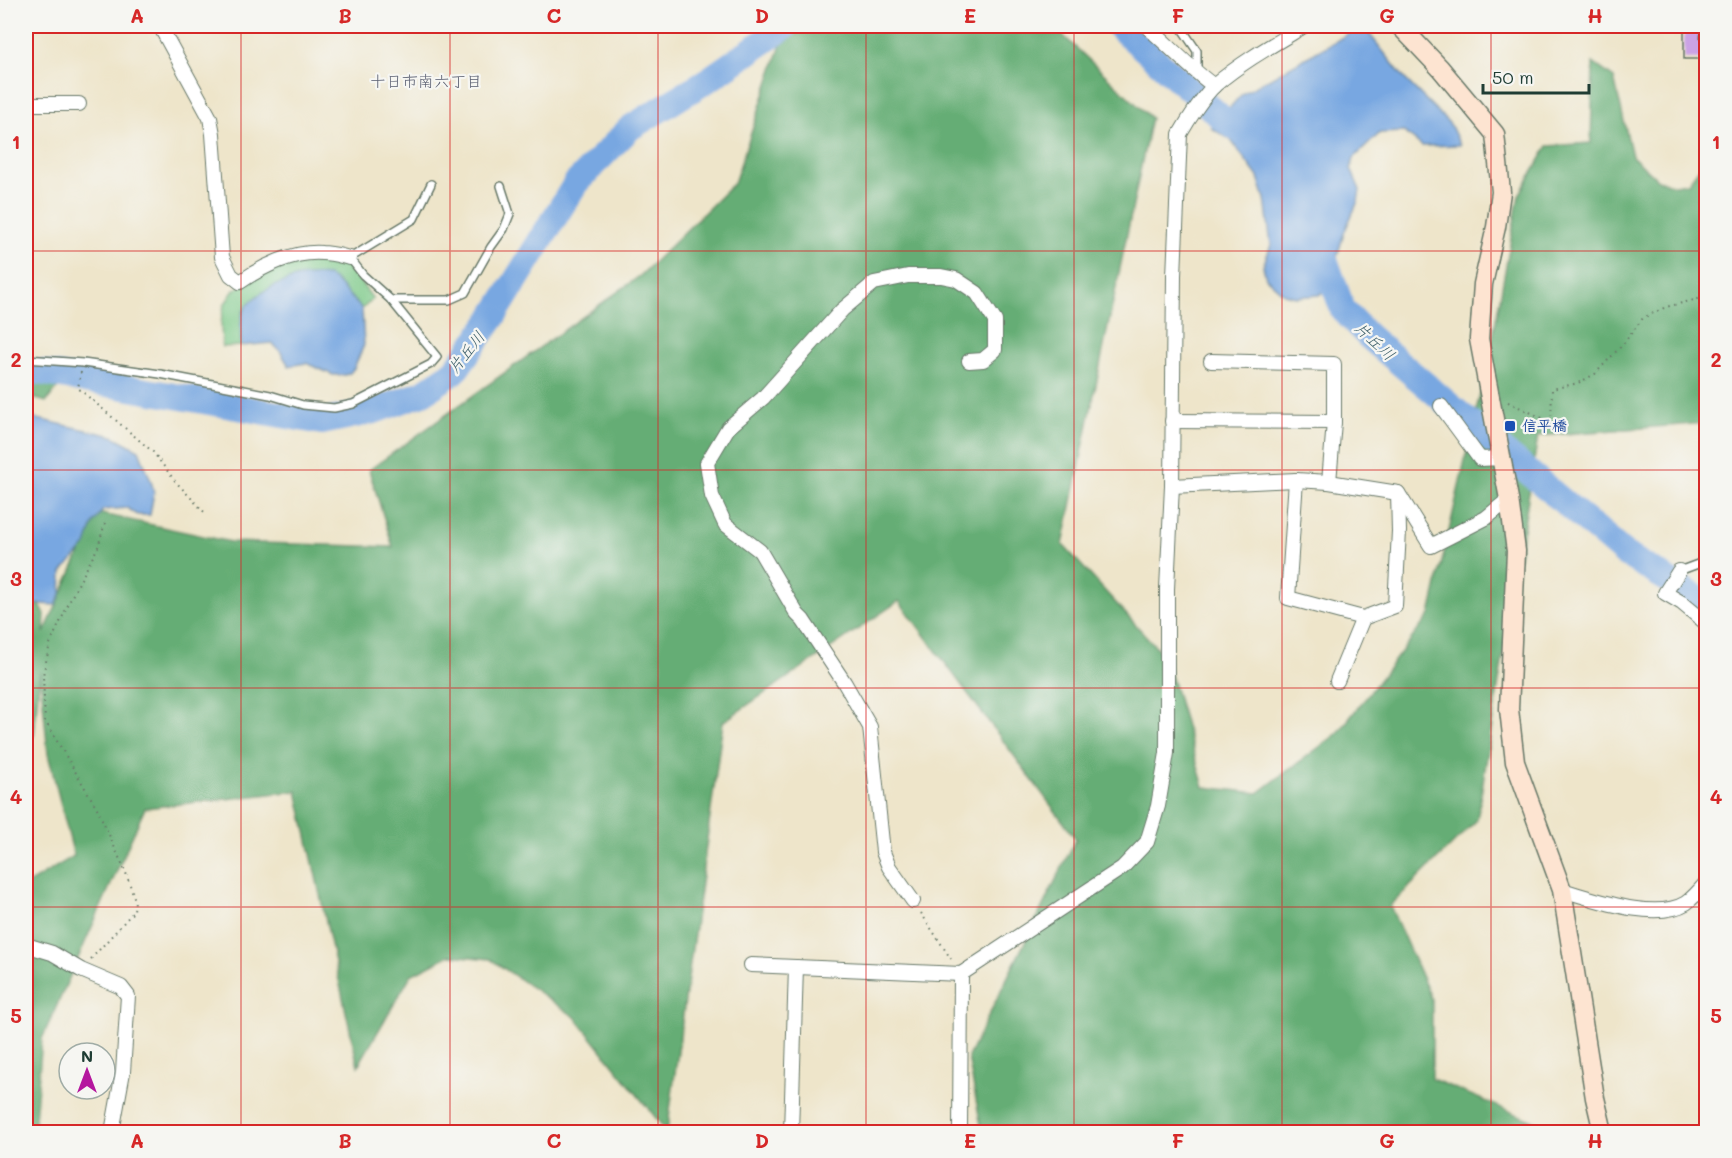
<svg xmlns="http://www.w3.org/2000/svg" width="1732" height="1158" font-family="Mali,'Klee One',sans-serif">
	<style>
		.green { fill: #7cc988; stroke: #4e835e; stroke-width: 1.5 }
		.forest { fill: #65ad74; stroke: #427554; stroke-width: 1.5 }
		.water { fill: #78a7e1; stroke: #4c728a; stroke-width: 1.5 }
		.lines { fill: none; stroke-linecap: round; stroke-linejoin: round }
		.river { stroke: #78a7e1; stroke-width: 26 }
		.building { fill: #cba2e5 }
		.lane-casing { stroke: #677868; stroke-width: 10 }
		.street-casing { stroke: #677868; stroke-width: 16 }
		.secondary-casing { stroke: #677868; stroke-width: 21 }
		.path { stroke: #677868; stroke-width: 2; stroke-dasharray: 1.5 4.5; stroke-linecap: butt }
		.lane { stroke: #fff; stroke-width: 7 }
		.street { stroke: #fff; stroke-width: 14 }
		.secondary { stroke: #fde4d1; stroke-width: 18 }
		.grid { fill: none; stroke: #d62828; stroke-width: 1.5; stroke-opacity: 0.55 }
		.transit-dot { fill: #1a4fb4; stroke: #f6f6f2; stroke-width: 2 }
		.labels { text-anchor: middle; stroke-width: 4.5; stroke-linejoin: round; paint-order: stroke }
		.transit-label { font-size: 15px; font-weight: bold; fill: #164399; stroke: #f6f6f2; text-anchor: start }
		.neighbourhood-label { font-size: 16px; fill: #5b6072; stroke: #f6f6f2 }
		.water-label { font-size: 16px; font-style: italic; fill: #3a5d68; stroke: #f6f6f2 }
		.neatline { fill: none; stroke: #d62828; stroke-width: 2 }
		.grid-label { font-size: 20px; text-anchor: middle; font-weight: bold; fill: #d62828 }
	</style>
	<rect width="100%" height="100%" fill="#f6f6f2"/>
	<filter id="ink" filterUnits="userSpaceOnUse"><feTurbulence type="fractalNoise" baseFrequency=".0167" numOctaves="2"/><feDisplacementMap in="SourceGraphic" scale="12" xChannelSelector="R" yChannelSelector="G"/><feConvolveMatrix kernelMatrix="1 2 1 2 8 2 1 2 1" color-interpolation-filters="sRGB"/></filter>
	<filter id="wash" filterUnits="userSpaceOnUse"><feTurbulence type="fractalNoise" baseFrequency=".008" numOctaves="4" result="noise"/><feDisplacementMap in="SourceGraphic" scale="24" xChannelSelector="R" yChannelSelector="G"/><feGaussianBlur stdDeviation="1.35" result="paint"/><feColorMatrix in="noise" values="0 0 0 0 0 0 0 0 0 0 0 0 0 0 0 0 0 1.4 0 .05"/><feComposite in="paint" operator="in"/></filter>
	<g filter="url(#wash)">
		<rect width="100%" height="100%" fill="#eee5ca"/>
		<!-- green -->
		<path class="green" d="M330 257 347 264 373 299 362 309 334 279 243 311 241 323V346L222 347 221 323 224 305 234 290 279 263Z"/>
		<!-- forest -->
		<g class="forest">
			<path d="M807 26H1053L1151 118 1063 545 1166 658 1204 787 1258 793 1338 733 1430 615 1493 336 1519 195 1548 146 1591 143 1593 63 1614 78 1632 156 1658 180 1674 185 1688 183 1706 159V423L1538 436 1477 820 1390 906 1432 1000V1079L1560 1132H982L968 1057 1076 839 899 601 723 722 667 1132 575 1017 490 959 450 955 411 975 358 1066 297 791 145 808 42 1039 34 1132H26V885L74 856 48 754 40 672 34 735 26 743V606L39 604 45 614 44 633 98 513 231 542 393 547 369 470 641 275 734 183 781 45Z"/>
			<path d="M26 382 61 384 46 402 26 396Z"/>
		</g>
		<!-- water -->
		<g class="water">
			<path d="M1362 26H1365L1367 31 1405 79 1450 124 1460 145 1422 146 1404 132 1380 133 1354 158 1351 169 1360 190 1358 201 1344 233 1328 287 1319 295 1296 297 1284 294 1266 278 1263 266 1271 245 1265 199 1258 177 1230 139 1211 128 1242 94Z"/>
			<path d="M317 275 328 276 334 279 362 309 364 345 354 368 350 373 345 375H333L306 363 289 366 280 351 272 343 241 346C241 335 239 323 243 313 249 295 281 282 298 277 303 276 310 276 317 275Z"/>
			<path d="M33 418 113 436 139 450 151 481 154 492 150 515H137L127 508 103 510 93 524 86 545 62 572 61 594 56 605 39 604 26 606V424Z"/>
		</g>
		<g class="lines">
			<!-- river -->
			<g class="river">
				<path d="M1118 26 1223 119 1249 137"/>
				<path d="M1320 246 1343 310 1368 336 1625 554 1706 603"/>
				<path d="M26 372H39L322 422 374 411 423 393 455 371 492 319 576 183 630 128 711 78 786 26"/>
			</g>
		</g>
		<g id="blocks">
			<!-- building -->
			<path class="building" d="M1684 29 1701 30 1700 38H1707V59H1684Z"/>
		</g>
	</g>
	<g filter="url(#ink)">
		<use href="#blocks" fill-opacity="0" stroke="#677868" stroke-width="1.5"/>
		<g class="lines">
			<!-- lane casing -->
			<g class="lane-casing">
				<g id="lane">
					<path d="M1180 26 1197 51V72"/>
					<path d="M391 300H449L465 293 491 247 504 229 510 214 501 186"/>
					<path d="M26 359 83 363 160 374 270 395 303 405 334 408 353 404 431 364 437 357 391 300 363 275 350 258 414 219 431 184"/>
					<path d="M1679 571 1706 561"/>
				</g>
			</g>
			<!-- street casing -->
			<g class="street-casing">
				<g id="street">
					<path d="M160 26 210 118 213 134 222 257 231 275 240 282C263 266 294 251 322 253 332 253 341 256 350 258"/>
					<path d="M1146 26C1169 45 1189 68 1214 86"/>
					<path d="M26 104H79"/>
					<path d="M1211 361 1334 364V422L1329 482"/>
					<path d="M1441 406 1480 459 1502 458"/>
					<path d="M1172 421 1334 422"/>
					<path d="M1296 480 1288 598 1363 618 1395 606 1399 531 1398 493"/>
					<path d="M1172 486 1296 480 1329 482 1398 493 1431 546 1486 518 1509 499"/>
					<path d="M1679 571 1665 593 1682 603 1706 623"/>
					<path d="M1337 681 1363 618"/>
					<path d="M1562 890C1594 899 1655 922 1686 903 1693 898 1700 890 1706 883"/>
					<path d="M913 901 889 867 883 852 870 727 844 682 803 620 797 614 760 551 725 524 712 496 707 463 728 428 763 398 842 310 874 283 908 276H941L956 279 977 293 995 321V350L983 360 969 361"/>
					<path d="M26 945 52 953 81 970 121 987 128 996 123 1072 112 1132"/>
					<path d="M751 965 961 974 1122 868 1147 842 1158 806 1167 753V589L1172 486 1174 276 1180 134C1188 120 1204 95 1215 85 1242 62 1274 44 1304 26"/>
					<path d="M791 1132 796 967"/>
					<path d="M960 1132 961 974"/>
				</g>
			</g>
			<!-- secondary casing -->
			<g class="secondary-casing">
				<path id="secondary" d="M1400 26 1440 68 1495 134 1501 192 1496 227 1483 284 1479 339 1509 499 1516 551 1509 709 1515 762 1562 890 1595 1098 1603 1132"/>
			</g>
			<!-- path -->
			<g class="path">
				<path d="M81 372 78 388 153 452 175 481 207 515"/>
				<path d="M1508 402 1551 422 1552 389 1578 383 1595 374 1623 344 1643 318 1666 307 1706 297"/>
				<path d="M921 913 951 959"/>
				<path d="M91 959 134 911 135 900 126 873 97 808 45 721 43 675 50 644 73 594 98 547 105 523"/>
			</g>
			<!-- lane -->
			<use href="#lane" class="lane"/>
			<!-- street -->
			<use href="#street" class="street"/>
			<!-- secondary -->
			<use href="#secondary" class="secondary"/>
		</g>
	</g>
	<!-- grid -->
	<path class="grid" d="M241 26V1132M450 26V1132M658 26V1132M866 26V1132M1074 26V1132M1282 26V1132M1491 26V1132M26 251H1706M26 470H1706M26 688H1706M26 907H1706"/>
	<!-- markers -->
	<rect class="transit-dot" x="1504" y="420" width="12" height="12" rx="3"/>
	<g class="labels">
		<!-- transit labels -->
		<g class="transit-label">
			<text x="1522" y="431">信平橋</text>
		</g>
		<!-- neighbourhood labels -->
		<g class="neighbourhood-label">
			<text x="426" y="87">十日市南六丁目</text>
		</g>
		<!-- water labels -->
		<g class="water-label">
			<text transform="translate(1375 341) rotate(43)" y="6">片丘川</text>
			<text transform="translate(466 352) rotate(-51)" y="6">片丘川</text>
		</g>
	</g>
	<!-- margin -->
	<rect width="1732" height="1158" fill="none" stroke="#f6f6f2" stroke-width="66"/>
	<!-- north arrow -->
	<g transform="translate(87 1071)"><circle r="28" fill="#f6f6f2" stroke="#a0aca6" stroke-width="1.5"/>
	<path d="M0-4.5L10 22L0 15L-10 22Z" fill="#b5179e"/>
	<text y="-9" font-size="16" font-weight="bold" text-anchor="middle" fill="#1f3d34">N</text>
	</g>
	<!-- scale -->
	<path d="M1483 84v9h106v-9" fill="none" stroke="#1f3d34" stroke-width="3"/>
	<text x="1492" y="84" font-size="18" fill="#1f3d34" stroke="#f6f6f2" stroke-width="4.5" paint-order="stroke">50 m</text>
	<rect x="33" y="33" width="1666" height="1092" class="neatline"/>
	<g class="grid-label">
		<text x="137" y="23">A</text>
		<text x="345" y="23">B</text>
		<text x="554" y="23">C</text>
		<text x="762" y="23">D</text>
		<text x="970" y="23">E</text>
		<text x="1178" y="23">F</text>
		<text x="1387" y="23">G</text>
		<text x="1595" y="23">H</text>
		<text x="16" y="149">1</text>
		<text x="1716" y="149">1</text>
		<text x="16" y="367">2</text>
		<text x="1716" y="367">2</text>
		<text x="16" y="586">3</text>
		<text x="1716" y="586">3</text>
		<text x="16" y="804">4</text>
		<text x="1716" y="804">4</text>
		<text x="16" y="1023">5</text>
		<text x="1716" y="1023">5</text>
		<text x="137" y="1148">A</text>
		<text x="345" y="1148">B</text>
		<text x="554" y="1148">C</text>
		<text x="762" y="1148">D</text>
		<text x="970" y="1148">E</text>
		<text x="1178" y="1148">F</text>
		<text x="1387" y="1148">G</text>
		<text x="1595" y="1148">H</text>
	</g>
</svg>
